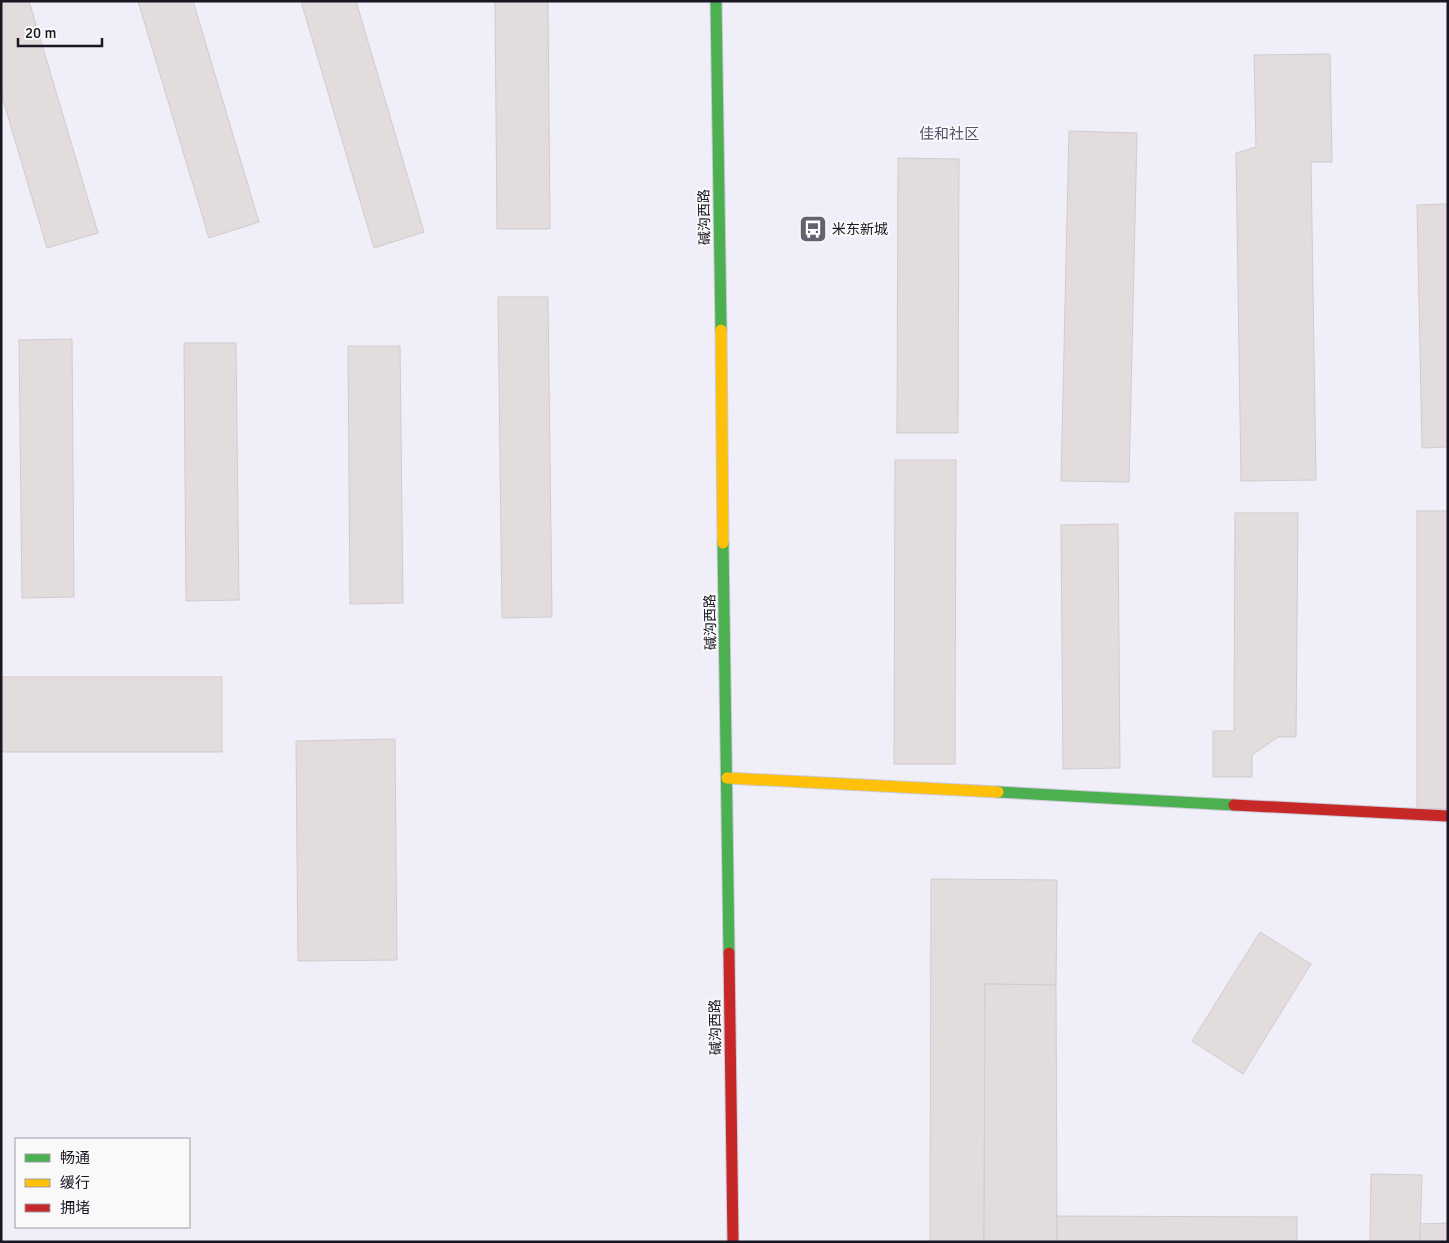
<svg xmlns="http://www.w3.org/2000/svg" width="1449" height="1243" font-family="Signika,'Noto Sans SC',sans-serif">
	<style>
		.building { fill: #e2dcdd; stroke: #d2cbcc }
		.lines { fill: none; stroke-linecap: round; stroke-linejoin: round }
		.fast-casing { stroke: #cac9d4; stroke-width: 13 }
		.slow-casing { stroke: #cac9d4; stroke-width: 13 }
		.jam-casing { stroke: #cac9d4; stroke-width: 13 }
		.fast { stroke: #4caf50; stroke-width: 11 }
		.slow { stroke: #ffc107; stroke-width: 11 }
		.jam { stroke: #c62828; stroke-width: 11 }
		.labels { text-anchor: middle; stroke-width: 4; stroke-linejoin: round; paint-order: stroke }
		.street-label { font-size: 14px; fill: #181723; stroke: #f9f9f9 }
		.poi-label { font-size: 14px; fill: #181723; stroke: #f9f9f9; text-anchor: start }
		.neighbourhood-label { font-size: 15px; fill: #565270; stroke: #f9f9f9 }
	</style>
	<rect width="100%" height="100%" fill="#efeef9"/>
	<!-- building -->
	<g class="building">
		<path d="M1 1H29L98 233 47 248 1 93Z"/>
		<path d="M138 1H193L259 222 209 238Z"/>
		<path d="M301 1H356L424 232 374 248Z"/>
		<path d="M495 1H548L550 229H497Z"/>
		<path d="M1330 54 1332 162H1311L1316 480 1241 481 1236 153 1256 147 1254 55Z"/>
		<path d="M1069 131 1137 133 1129 482 1061 481Z"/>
		<path d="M898 158 959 159 958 433H897Z"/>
		<path d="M1448 204V447L1422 448 1417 205Z"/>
		<path d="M498 297H548L552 617 502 618Z"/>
		<path d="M72 339 74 597 22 598 19 340Z"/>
		<path d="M184 343H236L239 600 186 601Z"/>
		<path d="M348 346H400L403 603 350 604Z"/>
		<path d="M895 460H956L955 764H894Z"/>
		<rect x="1417" y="511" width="31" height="298"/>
		<path d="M1235 513H1298L1296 737H1278L1252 755V777H1213V731H1234Z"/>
		<path d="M1118 524 1120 768 1063 769 1061 525Z"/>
		<rect x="1" y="677" width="221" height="75"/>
		<path d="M395 739 397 960 298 961 296 741Z"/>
		<path d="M931 879 1057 880 1056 985 985 984 984 1242H930Z"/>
		<path d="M1260 932 1311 964 1243 1074 1192 1041Z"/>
		<path d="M985 984 1056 985 1057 1242H984Z"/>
		<path d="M1371 1174 1422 1175 1420 1242H1370Z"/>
		<path d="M1057 1216 1297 1217V1242H1057Z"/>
		<path d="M1448 1223V1242H1420V1224Z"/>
	</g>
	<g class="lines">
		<!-- fast casing -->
		<g class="fast-casing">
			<g id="fast">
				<path d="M716 1 721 330"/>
				<path d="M723 543 729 953"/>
				<path d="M998 792 1234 805"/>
			</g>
		</g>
		<!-- slow casing -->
		<g class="slow-casing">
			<g id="slow">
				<path d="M721 330 723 543"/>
				<path d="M727 778 998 792"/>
			</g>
		</g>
		<!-- jam casing -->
		<g class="jam-casing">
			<g id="jam">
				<path d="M1234 805 1448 816"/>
				<path d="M729 953 733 1242"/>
			</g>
		</g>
		<!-- fast -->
		<use href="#fast" class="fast"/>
		<!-- slow -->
		<use href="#slow" class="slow"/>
		<!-- jam -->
		<use href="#jam" class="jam"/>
	</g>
	<!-- icons -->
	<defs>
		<g id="bus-square" transform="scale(1.4375)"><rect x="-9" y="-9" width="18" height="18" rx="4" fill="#63626e" stroke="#f9f9f9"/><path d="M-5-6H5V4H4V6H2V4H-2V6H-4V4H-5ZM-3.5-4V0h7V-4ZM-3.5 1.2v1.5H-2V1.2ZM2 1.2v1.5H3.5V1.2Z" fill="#fff"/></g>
	</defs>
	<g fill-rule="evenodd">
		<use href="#bus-square" x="813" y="229"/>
	</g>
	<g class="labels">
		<!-- street labels -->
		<g class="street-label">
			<text transform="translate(704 217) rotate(-91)" y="5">碱沟西路</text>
			<text transform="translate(710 622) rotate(-91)" y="5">碱沟西路</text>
			<text transform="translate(715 1027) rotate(-91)" y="5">碱沟西路</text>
		</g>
		<!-- poi labels -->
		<g class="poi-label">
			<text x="832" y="234">米东新城</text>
		</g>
		<!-- neighbourhood labels -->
		<g class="neighbourhood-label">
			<text x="949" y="139">佳和社区</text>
		</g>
	</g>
	<!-- border -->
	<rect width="1449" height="1243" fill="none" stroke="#181723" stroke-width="5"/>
	<!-- legend -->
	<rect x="15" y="1138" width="175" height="90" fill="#f9f9f9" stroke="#9f9fa3"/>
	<rect x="25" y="1154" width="25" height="8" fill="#4caf50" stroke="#9f9fa3"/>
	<text x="60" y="1163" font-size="15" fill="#181723">畅通</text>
	<rect x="25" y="1179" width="25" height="8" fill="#ffc107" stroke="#9f9fa3"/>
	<text x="60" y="1188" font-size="15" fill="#181723">缓行</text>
	<rect x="25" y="1204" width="25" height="8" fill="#c62828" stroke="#9f9fa3"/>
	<text x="60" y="1213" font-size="15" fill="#181723">拥堵</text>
	<!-- scale -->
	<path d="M18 38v8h84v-8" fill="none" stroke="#181723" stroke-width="2.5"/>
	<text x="25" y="38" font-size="15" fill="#181723" stroke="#f9f9f9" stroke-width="4" paint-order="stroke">20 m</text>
</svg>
